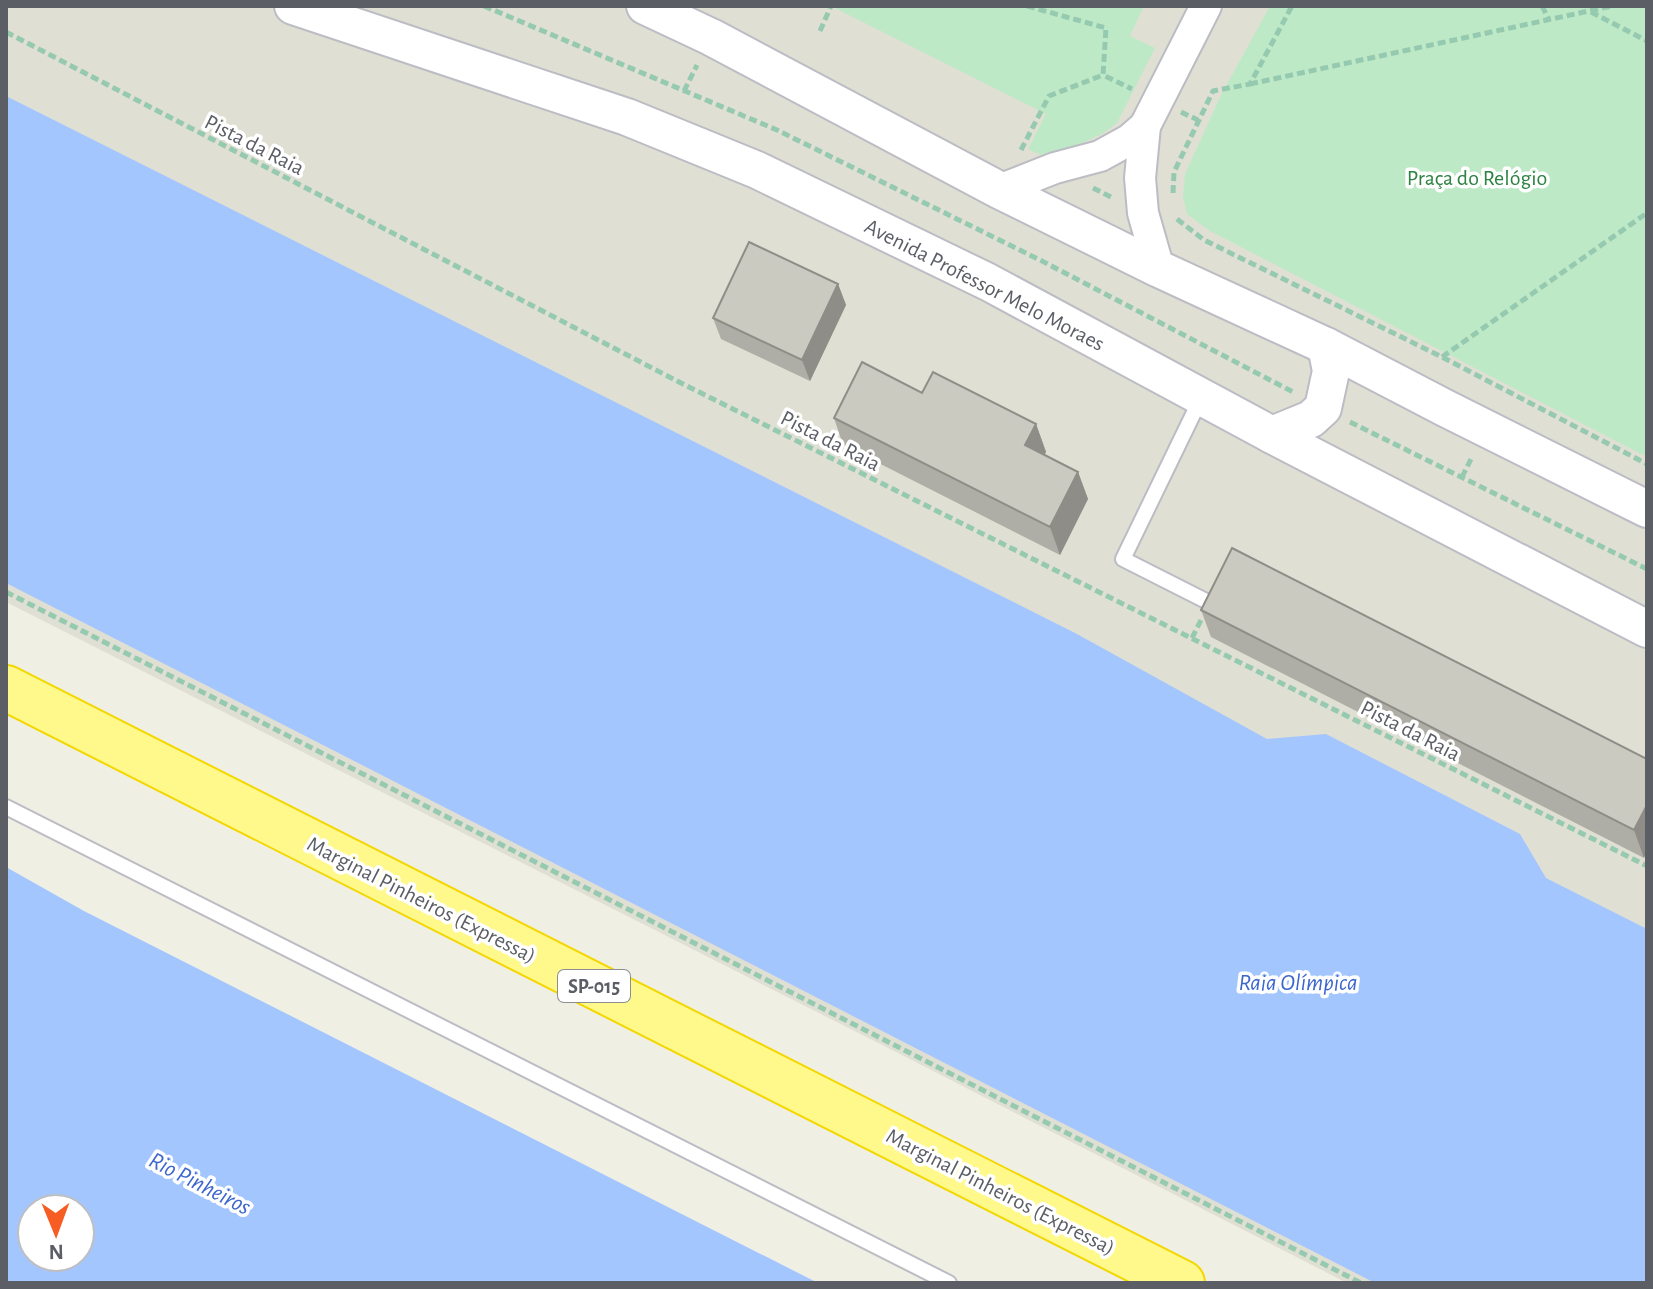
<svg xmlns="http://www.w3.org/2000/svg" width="1653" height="1289" font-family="'Alegreya Sans',sans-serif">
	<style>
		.education { fill: #e0dfd3 }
		.green { fill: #bee9c7 }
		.water { fill: #a4c6ff; fill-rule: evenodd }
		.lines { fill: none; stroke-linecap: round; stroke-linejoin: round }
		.service-casing { stroke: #bcbdc4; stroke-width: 18 }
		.minor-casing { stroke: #bcbdc4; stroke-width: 34 }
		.tertiary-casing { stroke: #bcbdc4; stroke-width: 40 }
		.motorway-casing { stroke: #f3d700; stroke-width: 48 }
		.path { stroke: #96cab0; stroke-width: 5; stroke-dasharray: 8 4; stroke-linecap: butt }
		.service { stroke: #fff; stroke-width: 14 }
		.minor { stroke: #fff; stroke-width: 30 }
		.tertiary { stroke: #fff; stroke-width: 36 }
		.motorway { stroke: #fff88b; stroke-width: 44 }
		.wall { fill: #afaea6 }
		.shaded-wall { fill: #8e8d87 }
		.building { fill: #cbcac1; stroke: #8e8d87; stroke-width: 2 }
		.labels { text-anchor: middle; stroke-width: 7; stroke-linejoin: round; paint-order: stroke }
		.shield { fill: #fff; stroke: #8d8e94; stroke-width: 2 }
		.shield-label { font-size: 20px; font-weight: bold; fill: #5c5e66 }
		.street-label { font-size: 22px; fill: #5c5e66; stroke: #fff }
		.park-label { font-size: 22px; fill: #2e8342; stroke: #fff }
		.water-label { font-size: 24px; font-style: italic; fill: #3d67cd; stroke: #fff }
	</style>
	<rect width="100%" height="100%" fill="#f0efe4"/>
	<!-- education -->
	<path class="education" d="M6 6H1647V1283H1347L904 1056 6 602Z"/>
	<!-- green -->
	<g class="green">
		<path d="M831 6H1144L1130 36 1155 48 1117 123 1102 134 1080 144 1041 155 1028 149 1046 114Z"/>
		<path d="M1270 6H1647V457L1210 231 1187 214 1183 197 1185 174 1221 95Z"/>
	</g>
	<!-- water -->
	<g class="water">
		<path d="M6 96 1077 634 1267 739 1326 734 1520 834 1546 878 1647 929V1283H1375L6 583Z"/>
		<path d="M6 867 84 911 818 1283H6ZM32 1209H80V1257H32Z"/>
	</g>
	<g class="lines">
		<!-- service casing -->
		<g class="service-casing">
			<g id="service">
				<path d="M1201 398 1123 559 1210 603"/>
				<path d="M6 807 949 1283"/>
			</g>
		</g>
		<!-- minor casing -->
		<g class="minor-casing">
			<g id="minor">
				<path d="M1145 126 1140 178 1143 213 1159 269"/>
				<path d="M999 190 1055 168 1100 156 1129 140 1145 126 1206 6"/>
			</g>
		</g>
		<!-- tertiary casing -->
		<g class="tertiary-casing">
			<g id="tertiary">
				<path d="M293 6 627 117 757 170 988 282 1272 435 1647 629"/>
				<path d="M645 6 711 37 999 190 1159 269 1326 346 1445 408 1647 509"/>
				<path d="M1272 435 1311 419 1323 408 1331 371 1326 346"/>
			</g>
		</g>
		<!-- motorway casing -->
		<g class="motorway-casing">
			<path id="motorway" d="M6 688 1182 1283"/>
		</g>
		<!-- path -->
		<g class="path">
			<path d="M484 6 777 130 1042 261 1295 393"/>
			<path d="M1027 6 1106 28 1103 75 1132 89"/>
			<path d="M1542 6 1549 20"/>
			<path d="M1591 12 1647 41"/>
			<path d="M820 31 831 6"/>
			<path d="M6 32 681 383 1647 866"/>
			<path d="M1250 84 1612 6"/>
			<path d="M684 91 697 65"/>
			<path d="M1181 112 1198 120"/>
			<path d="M1021 150 1049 96 1103 75"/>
			<path d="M1093 188 1113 198"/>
			<path d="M1173 193 1174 172 1213 91 1250 84 1292 6"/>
			<path d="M1177 219 1204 240 1442 357 1647 464"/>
			<path d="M1442 357 1647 213"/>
			<path d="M1350 422 1647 569"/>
			<path d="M1462 477 1472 457"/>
			<path d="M6 592 1361 1283"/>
			<path d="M1192 638 1202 618"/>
		</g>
		<!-- service -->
		<use href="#service" class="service"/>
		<!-- minor -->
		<use href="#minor" class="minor"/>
		<!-- tertiary -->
		<use href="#tertiary" class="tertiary"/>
		<!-- motorway -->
		<use href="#motorway" class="motorway"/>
	</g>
	<!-- wall -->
	<g class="wall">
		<path d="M838 284 846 305 810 381 721 339 713 318Z"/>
		<path d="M922 393 1036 424 1046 452 1044 455 1078 472 1088 499 1060 555 843 445 834 418Z"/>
		<path d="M1201 610 1647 759 1644 858 1211 637Z"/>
	</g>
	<!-- shaded-wall -->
	<g class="shaded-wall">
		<path d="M838 284 846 305 810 381 802 360Z"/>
		<path d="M1036 424 1046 452 1035 472 1025 445Z"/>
		<path d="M1078 472 1088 499 1060 555 1050 527Z"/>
		<path d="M1647 805V852L1644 858 1634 830Z"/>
	</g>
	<!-- building -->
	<g class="building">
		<path d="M749 242 838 284 802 360 713 318Z"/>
		<path d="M862 362 922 393 933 372 1036 424 1025 445 1078 472 1050 527 834 418Z"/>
		<path d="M1232 548 1647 759V805L1634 830 1201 610Z"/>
	</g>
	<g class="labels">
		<!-- shield labels -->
		<rect class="shield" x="558" y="970" width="72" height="32" rx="6"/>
		<g class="shield-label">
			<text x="594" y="993">SP-015</text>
		</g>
		<!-- street labels -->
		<g class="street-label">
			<text transform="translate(255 144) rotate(27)" y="8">Pista da Raia</text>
			<text transform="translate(985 284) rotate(27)" y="8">Avenida Professor Melo Moraes</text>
			<text transform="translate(831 440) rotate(27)" y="8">Pista da Raia</text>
			<text transform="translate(1411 730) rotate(27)" y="8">Pista da Raia</text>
			<text transform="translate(422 899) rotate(27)" y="8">Marginal Pinheiros (Expressa)</text>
			<text transform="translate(1001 1191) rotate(27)" y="8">Marginal Pinheiros (Expressa)</text>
		</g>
		<!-- park labels -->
		<g class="park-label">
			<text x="1477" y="185">Praça do Relógio</text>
		</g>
		<!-- water labels -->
		<g class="water-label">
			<text x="1298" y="990">Raia Olímpica</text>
			<text transform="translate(200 1183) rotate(27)" y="8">Rio Pinheiros</text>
		</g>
	</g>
	<!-- border -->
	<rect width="1653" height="1289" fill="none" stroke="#5c5e66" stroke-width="16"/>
	<!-- north arrow -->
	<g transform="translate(56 1233) rotate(179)"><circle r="38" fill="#ffffff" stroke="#bebfc2" stroke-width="2"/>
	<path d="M0-6L14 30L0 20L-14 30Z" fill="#f75d23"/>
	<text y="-12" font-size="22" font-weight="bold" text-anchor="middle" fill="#5c5e66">N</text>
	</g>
</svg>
